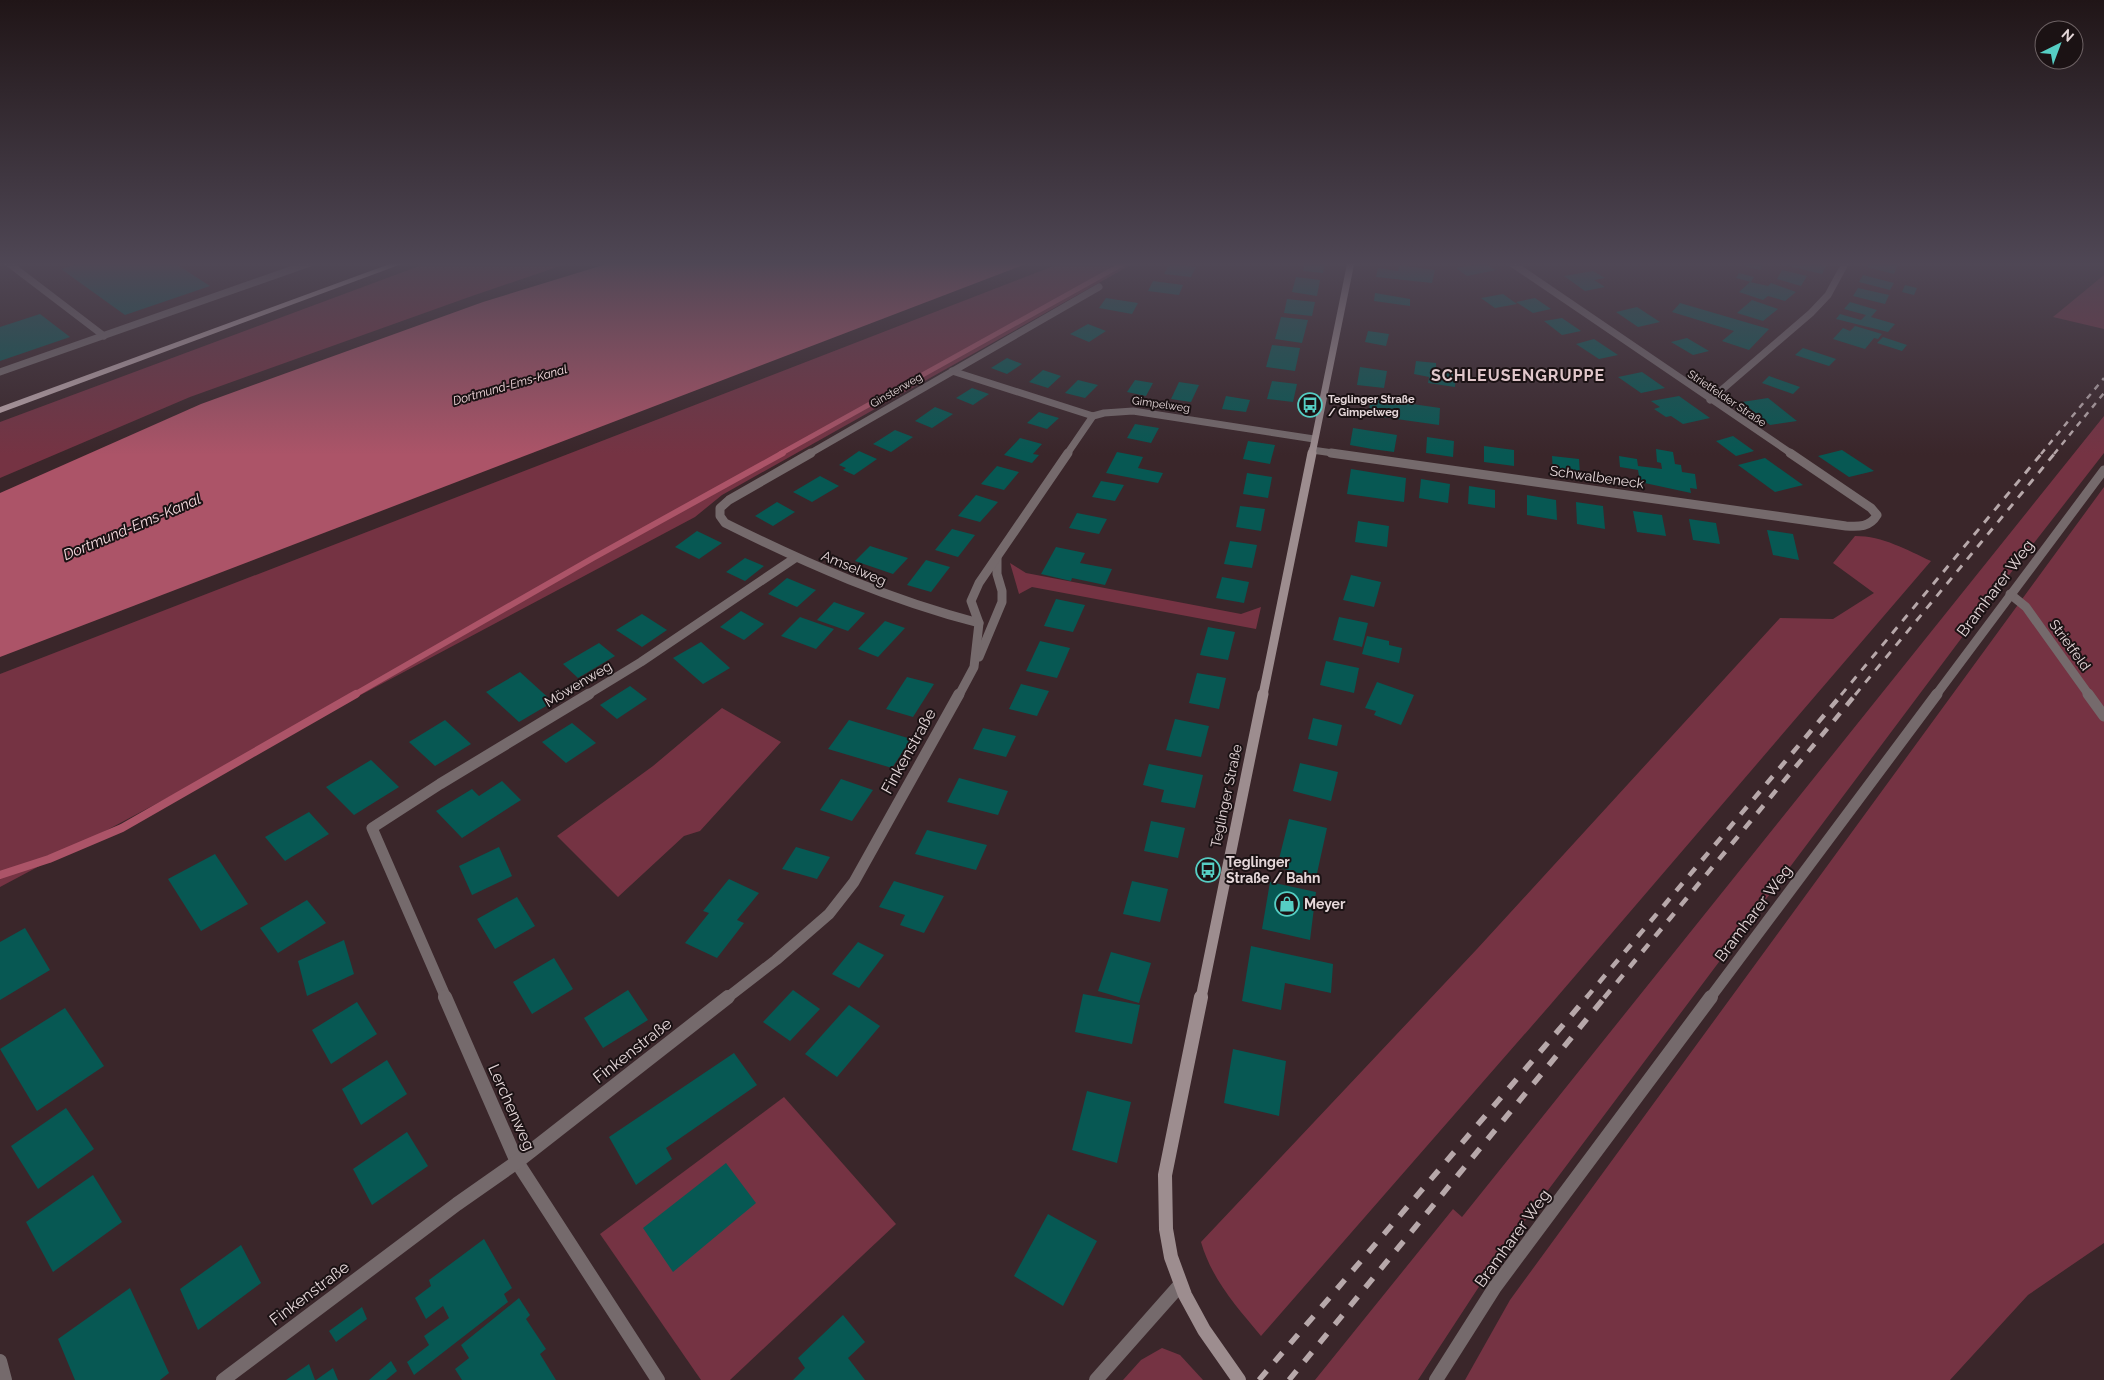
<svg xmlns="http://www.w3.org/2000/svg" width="2104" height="1380" font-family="Raleway,sans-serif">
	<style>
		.green { fill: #753343 }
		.water { fill: #ac5468 }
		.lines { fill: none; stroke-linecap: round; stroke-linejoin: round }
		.stream-far2 { stroke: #ac5468; stroke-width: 5 }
		.stream-far1 { stroke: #ac5468; stroke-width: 6 }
		.stream { stroke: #ac5468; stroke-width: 8 }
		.building { fill: #075853 }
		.street-far3 { stroke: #756a6c; stroke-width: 7 }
		.street-far2 { stroke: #756a6c; stroke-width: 9 }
		.street-far1 { stroke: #756a6c; stroke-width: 11 }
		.street { stroke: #756a6c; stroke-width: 14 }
		.secondary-far3 { stroke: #9d8d8f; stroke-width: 7 }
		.secondary-far2 { stroke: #9d8d8f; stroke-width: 9 }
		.secondary-far1 { stroke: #9d8d8f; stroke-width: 11 }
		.secondary { stroke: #9d8d8f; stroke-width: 14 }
		.primary { fill: #bda7ab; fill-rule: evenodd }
		.rail-far3 { stroke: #b7a8aa; stroke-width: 2.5; stroke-dasharray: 6 6; stroke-linecap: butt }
		.rail-far2 { stroke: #b7a8aa; stroke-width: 3; stroke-dasharray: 8 8; stroke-linecap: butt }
		.rail-far1 { stroke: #b7a8aa; stroke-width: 4.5; stroke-dasharray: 10 10; stroke-linecap: butt }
		.rail { stroke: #b7a8aa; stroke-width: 5.5; stroke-dasharray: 12 12; stroke-linecap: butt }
		.labels { text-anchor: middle; stroke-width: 4; stroke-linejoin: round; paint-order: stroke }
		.far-street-label { font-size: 11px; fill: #e5d7d9; stroke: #1b1214 }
		.far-poi-label { font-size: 11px; font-weight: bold; fill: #e5d7d9; stroke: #1b1214; text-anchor: start }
		.far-water-label { font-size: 12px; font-style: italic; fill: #f6dce0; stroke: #1b1214 }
		.street-label { font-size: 14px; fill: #e5d7d9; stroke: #1b1214 }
		.poi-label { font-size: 14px; font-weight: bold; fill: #e5d7d9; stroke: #1b1214; text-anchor: start }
		.water-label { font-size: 15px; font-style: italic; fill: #f6dce0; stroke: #1b1214 }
		.far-district-label { font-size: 16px; font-weight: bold; letter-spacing: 1px; fill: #e0c6ca; stroke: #1b1214 }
		.near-street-label { font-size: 16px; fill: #e5d7d9; stroke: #1b1214 }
	</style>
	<rect width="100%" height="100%" fill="#3a262a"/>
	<!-- green -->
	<g class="green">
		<path d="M430 262H572L472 296 190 397 0 478V422Z"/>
		<path d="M1064 262H1136L722 495 695 517 0 887V674Z"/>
		<path d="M2104 275V329L2053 317Z"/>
		<path d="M2104 416V453L1999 588 1501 1253 1418 1380H1315L1453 1209 1462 1217Z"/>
		<path d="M2104 487V1243L2028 1295 1950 1380H1465L1510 1300Z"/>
		<path d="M1855 536C1883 536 1907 550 1931 561L1551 1004 1261 1336C1237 1307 1212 1280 1201 1242L1477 949 1780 618 1833 619 1874 593 1833 563Z"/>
		<path d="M1010 563 1026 573 1241 614 1261 607 1256 629 1032 587 1019 594Z"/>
		<path d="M722 708 781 742 700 831 684 836 618 897 557 836 653 766Z"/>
		<path d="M784 1097 896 1224 730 1380H701L600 1234Z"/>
		<path d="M1162 1348 1180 1355 1203 1380H1123L1141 1360Z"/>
	</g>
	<!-- water -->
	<path class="water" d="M613 262H1031L0 657V493L201 404 483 302Z"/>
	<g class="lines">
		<!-- stream-far2 -->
		<path class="stream-far2" d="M780 454 1126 262"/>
		<!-- stream-far1 -->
		<path class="stream-far1" d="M354 695 593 558 783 453"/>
		<!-- stream -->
		<path class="stream" d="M0 875 49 859 122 828 356 694"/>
	</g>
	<!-- building -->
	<g class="building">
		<path d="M83 262H173L210 286 125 315 61 269Z"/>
		<path d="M1305 262H1325L1323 273 1303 271Z"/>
		<path d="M1747 262H1764L1760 270 1744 266Z"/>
		<path d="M1809 262 1826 266 1822 274 1776 263Z"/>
		<path d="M1870 262H1899L1894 274 1867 267Z"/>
		<path d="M1170 263 1196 267 1191 277 1164 274Z"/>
		<path d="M1484 263 1496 270 1467 276 1456 268Z"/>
		<path d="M1399 265 1435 270 1432 283 1376 277 1378 268 1398 271Z"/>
		<path d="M1782 270 1807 276 1801 286 1777 279Z"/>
		<path d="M1593 271 1605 278 1594 280 1605 287 1585 291 1564 276Z"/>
		<path d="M1739 273 1754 277 1751 282 1736 278Z"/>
		<path d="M1863 275 1894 283 1890 290 1859 282Z"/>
		<path d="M1296 277 1320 280 1317 296 1292 292Z"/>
		<path d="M1153 281 1183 285 1179 295 1148 291Z"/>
		<path d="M1750 282 1768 286 1771 283 1796 292 1785 301 1768 296 1763 300 1739 292Z"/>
		<path d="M1905 285 1917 288 1914 295 1902 292Z"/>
		<path d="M1858 288 1889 295 1885 304 1853 296Z"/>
		<path d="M1375 293 1410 299V306L1374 301Z"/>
		<path d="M1503 294 1517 304 1495 308 1481 298Z"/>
		<path d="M1106 298 1138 303 1132 314 1099 308Z"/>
		<path d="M1535 298 1551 309 1533 313 1516 302Z"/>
		<path d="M1287 299 1315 302 1312 316 1284 313Z"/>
		<path d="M1752 300 1778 309 1763 321 1737 313Z"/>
		<path d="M1850 302 1877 310 1871 317 1895 324 1888 332 1836 319 1840 314 1861 320 1866 315 1844 309Z"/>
		<path d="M1680 303 1769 329 1749 350 1722 341 1734 331 1672 312Z"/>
		<path d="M1637 307 1660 322 1638 327 1616 312Z"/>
		<path d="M40 314 70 337 0 361V327Z"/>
		<path d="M1281 317 1308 320 1302 343 1275 339Z"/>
		<path d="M1562 318 1581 331 1562 335 1544 321Z"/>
		<path d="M1088 324 1106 331 1089 342 1070 334Z"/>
		<path d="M1855 326 1882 334 1878 339 1874 338 1865 349 1833 339 1843 328 1850 331Z"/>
		<path d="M1368 331 1389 334 1386 346 1365 342Z"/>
		<path d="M1883 337 1907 345 1902 351 1877 343Z"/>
		<path d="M1687 338 1709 351 1693 355 1671 342Z"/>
		<path d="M1594 339 1618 355 1599 359 1576 344Z"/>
		<path d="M1272 345 1300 348 1295 371 1266 367Z"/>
		<path d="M1803 348 1836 359 1829 366 1795 355Z"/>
		<path d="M1007 358 1022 364 1007 374 991 368Z"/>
		<path d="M1416 361 1436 363V370L1456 373 1455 387 1428 383 1429 377 1414 374Z"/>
		<path d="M1360 367 1387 371 1384 388 1357 385Z"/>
		<path d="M1043 370 1061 376 1048 388 1029 382Z"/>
		<path d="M1642 372 1665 388 1641 393 1618 377Z"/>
		<path d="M1769 376 1800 387 1793 394 1762 383Z"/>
		<path d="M1078 380 1098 385 1085 398 1065 393Z"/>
		<path d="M1135 380 1153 383 1146 396 1127 392Z"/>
		<path d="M1272 381 1297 384 1293 402 1267 399Z"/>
		<path d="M1179 382 1199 385 1191 402 1171 399Z"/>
		<path d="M972 388 989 394 973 405 956 398Z"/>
		<path d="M1226 396 1250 400 1246 412 1222 409Z"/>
		<path d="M1679 396 1710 418 1683 424 1671 416 1666 417 1654 409 1660 407 1651 401Z"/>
		<path d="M1371 398 1440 408 1439 425 1368 415Z"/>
		<path d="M1768 398 1797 421 1770 425 1742 402Z"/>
		<path d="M935 407 953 414 932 428 915 421Z"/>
		<path d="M1039 412 1059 418 1047 429 1027 423Z"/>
		<path d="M1135 424 1159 428 1151 443 1127 438Z"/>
		<path d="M1353 428 1397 435 1394 452 1372 449 1373 443 1372 449 1350 445Z"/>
		<path d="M895 430 913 437 891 452 873 444Z"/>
		<path d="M1733 436 1754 451 1736 456 1716 441Z"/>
		<path d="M1427 437 1454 441 1453 457 1426 453Z"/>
		<path d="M1020 438 1042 444 1033 454 1039 455 1032 463 1004 455Z"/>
		<path d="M1248 441 1275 445 1270 464 1243 459Z"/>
		<path d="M1484 446 1514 450V466L1484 462Z"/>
		<path d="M1656 449 1673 452 1675 464 1681 465 1682 472 1695 474 1697 489 1690 488 1691 493 1640 482 1638 470 1620 467 1619 456 1637 459 1638 466 1662 469 1661 463 1657 462Z"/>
		<path d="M1842 450 1874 471 1849 477 1818 456Z"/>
		<path d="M859 451 877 459 854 475 843 470 846 468 839 465Z"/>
		<path d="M1117 452 1143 457 1138 468 1163 473 1158 483 1106 473Z"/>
		<path d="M1552 456 1579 459 1580 475 1553 471Z"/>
		<path d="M1765 458 1803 485 1775 492 1738 465Z"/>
		<path d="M997 466 1019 472 1004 490 981 484Z"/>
		<path d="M1351 469 1406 478 1404 502 1347 494Z"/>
		<path d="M1247 473 1272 477 1268 498 1243 494Z"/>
		<path d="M820 476 839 486 812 502 793 492Z"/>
		<path d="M1421 479 1450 484 1448 503 1419 498Z"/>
		<path d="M1101 481 1124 485 1115 501 1092 497Z"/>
		<path d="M1469 486 1495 490V508L1468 504Z"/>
		<path d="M976 495 998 502 980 522 958 516Z"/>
		<path d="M1527 495 1556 500 1557 520 1527 515Z"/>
		<path d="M777 502 795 512 773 526 755 516Z"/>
		<path d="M1576 502 1603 506 1605 529 1577 524Z"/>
		<path d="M1240 506 1265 509 1261 531 1236 527Z"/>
		<path d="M1633 511 1662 515 1666 536 1637 532Z"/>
		<path d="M1077 513 1107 519 1099 534 1069 528Z"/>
		<path d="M1689 519 1716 523 1720 544 1693 540Z"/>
		<path d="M1358 521 1389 526 1387 547 1355 542Z"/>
		<path d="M952 529 975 535 958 557 935 550Z"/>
		<path d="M1767 530 1793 534 1799 560 1773 555Z"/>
		<path d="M697 531 722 543 699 559 675 547Z"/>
		<path d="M1230 541 1257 545 1252 568 1224 564Z"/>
		<path d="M870 546 908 558 893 574 855 561Z"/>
		<path d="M1056 547 1085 553 1080 563 1112 569 1105 585 1072 578 1071 581 1041 574Z"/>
		<path d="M745 558 764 566 745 581 726 572Z"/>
		<path d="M926 560 950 567 931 592 907 585Z"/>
		<path d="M1351 575 1381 582 1374 607 1343 600Z"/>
		<path d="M1222 577 1249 582 1244 603 1216 598Z"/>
		<path d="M787 578 816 590 797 607 768 594Z"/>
		<path d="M1056 599 1085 605 1073 632 1044 626Z"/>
		<path d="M834 602 865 613 848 631 817 620Z"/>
		<path d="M741 611 764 624 744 640 720 627Z"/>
		<path d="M642 614 667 630 642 647 616 630Z"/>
		<path d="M800 617 834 629 816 649 781 636Z"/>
		<path d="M1339 617 1368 623 1362 647 1333 640Z"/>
		<path d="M885 621 905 628 878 657 858 649Z"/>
		<path d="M1208 627 1235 632 1228 660 1200 655Z"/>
		<path d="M1367 636 1389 641V645L1402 648 1399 663 1362 654Z"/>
		<path d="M1040 641 1070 648 1057 678 1026 671Z"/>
		<path d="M701 642 730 668 703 684 673 658Z"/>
		<path d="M599 643 615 656 578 678 563 664Z"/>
		<path d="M1326 661 1359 668 1354 693 1320 685Z"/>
		<path d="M520 672 553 702 519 722 486 692Z"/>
		<path d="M1197 673 1226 678 1219 709 1189 703Z"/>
		<path d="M907 677 934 684 913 717 886 709Z"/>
		<path d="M1377 682 1414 695 1401 725 1374 715 1376 711 1365 708Z"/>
		<path d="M1021 684 1049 691 1037 716 1009 709Z"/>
		<path d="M630 686 647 699 617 719 600 705Z"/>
		<path d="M1313 718 1342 725 1337 746 1308 739Z"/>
		<path d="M1175 719 1209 726 1201 757 1166 750Z"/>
		<path d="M445 720 471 744 435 766 409 742Z"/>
		<path d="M849 720 911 739 892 768 828 749Z"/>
		<path d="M572 723 596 743 566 763 542 742Z"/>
		<path d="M983 728 1016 736 1006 757 973 749Z"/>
		<path d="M371 760 399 787 354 815 326 787Z"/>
		<path d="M1300 763 1338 772 1331 801 1293 791Z"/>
		<path d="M1149 764 1203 775 1195 808 1161 802 1164 790 1143 785Z"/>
		<path d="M959 778 1008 791 998 815 947 802Z"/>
		<path d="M841 779 873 790 852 821 820 810Z"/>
		<path d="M502 781 521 800 462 838 436 811 472 789 479 796Z"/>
		<path d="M309 812 329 834 285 861 265 837Z"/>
		<path d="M1289 819 1327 828 1316 878 1277 867Z"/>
		<path d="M1151 821 1185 828 1178 858 1144 851Z"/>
		<path d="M927 830 987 845 976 870 915 854Z"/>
		<path d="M499 847 512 876 472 895 459 866Z"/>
		<path d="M796 847 830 857 817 879 782 869Z"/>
		<path d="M215 854 248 904 201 931 168 879Z"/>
		<path d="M729 879 759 893 737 920 744 923 717 958 685 943 709 913 703 911Z"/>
		<path d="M894 881 944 896 924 933 900 925 905 915 879 907Z"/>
		<path d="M1132 881 1168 889 1160 922 1123 914Z"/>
		<path d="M1270 882 1316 892 1310 940 1262 929Z"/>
		<path d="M517 897 535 926 495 949 477 919Z"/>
		<path d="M307 900 326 923 278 953 260 928Z"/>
		<path d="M25 928 50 970 0 1000V942Z"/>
		<path d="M344 940 354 974 307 996 298 961Z"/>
		<path d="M858 942 884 955 859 988 832 974Z"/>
		<path d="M1251 946 1333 964 1331 993 1285 983 1281 1010 1242 1001Z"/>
		<path d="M1111 952 1151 963 1139 1003 1098 991Z"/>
		<path d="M554 958 573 989 532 1014 513 982Z"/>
		<path d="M628 990 648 1020 603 1048 584 1018Z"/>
		<path d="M793 990 820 1009 790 1041 763 1022Z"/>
		<path d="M1083 994 1140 1005 1132 1044 1075 1032Z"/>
		<path d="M357 1002 377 1034 331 1064 312 1030Z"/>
		<path d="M849 1005 880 1026 837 1077 805 1054Z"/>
		<path d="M65 1008 104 1066 37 1111 0 1049Z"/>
		<path d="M1233 1049 1286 1061 1279 1116 1224 1103Z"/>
		<path d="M734 1053 757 1085 666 1148 672 1159 636 1185 609 1137Z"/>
		<path d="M387 1060 407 1094 361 1125 342 1089Z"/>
		<path d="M1087 1091 1131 1102 1117 1163 1072 1150Z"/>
		<path d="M66 1108 94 1149 38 1189 11 1146Z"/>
		<path d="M407 1132 428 1166 372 1205 353 1169Z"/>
		<path d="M726 1163 756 1203 673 1272 643 1228Z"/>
		<path d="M93 1175 122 1222 53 1272 26 1222Z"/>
		<path d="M1048 1214 1097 1241 1063 1306 1014 1276Z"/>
		<path d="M484 1239 512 1288 504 1294 508 1302 414 1375 407 1362 429 1345 424 1336 449 1318 443 1306 426 1319 415 1298 431 1286 429 1280Z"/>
		<path d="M241 1245 261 1283 198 1330 180 1289Z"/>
		<path d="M130 1288 169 1373 160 1380H75L58 1339Z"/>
		<path d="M519 1298 530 1315 526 1319 546 1349 540 1354 556 1380H462L455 1369 469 1358 461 1345Z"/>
		<path d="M362 1307 367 1319 336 1342 329 1331Z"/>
		<path d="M843 1315 865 1342 848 1358 865 1380H793L805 1368 798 1358Z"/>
		<path d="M391 1361 397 1371 386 1380H369Z"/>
		<path d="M309 1364 315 1380H286Z"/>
		<path d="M333 1368 338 1380H316Z"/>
	</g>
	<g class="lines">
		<!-- street-far3 -->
		<g class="street-far3">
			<path d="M7 262 104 336"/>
			<path d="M1510 262 1792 454"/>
			<path d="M952 371 1093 416 1104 413 1133 411 1314 439"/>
			<path d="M0 372 313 262"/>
			<path d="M1710 400 1811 313 1828 295 1846 262"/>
			<path d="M1312 450 1340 454"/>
			<path d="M809 454 1099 287"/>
			<path d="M1067 454 1093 416"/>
		</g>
		<!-- street-far2 -->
		<g class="street-far2">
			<path d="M811 453 729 500 720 508V516L725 523C807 564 890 600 979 623"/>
			<path d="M1331 453 1846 526C1859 527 1870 527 1877 515L1871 508 1790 453"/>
			<path d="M2010 594 2026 607 2089 695"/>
			<path d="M979 657 1002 602V591L997 574V558"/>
			<path d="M587 695 641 662 795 558"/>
			<path d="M959 695 974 667 979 623 971 601 979 583 1068 453"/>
			<path d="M1936 695 2104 470"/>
		</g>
		<!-- street-far1 -->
		<g class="street-far1">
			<path d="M2088 694 2104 716"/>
			<path d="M446 998 372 828 440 784 589 694"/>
			<path d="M727 998 776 960 829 914 854 882 959 694"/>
			<path d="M1710 998 1937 694"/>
		</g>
		<!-- street -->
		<g class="street">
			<path d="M445 997 517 1162 658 1380"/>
			<path d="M0 1361 5 1380"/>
			<path d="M223 1380 457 1204 517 1162 728 997"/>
			<path d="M1096 1380 1180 1285"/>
			<path d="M1436 1380 1495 1287 1711 997"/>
		</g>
		<!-- secondary-far3 -->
		<path class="secondary-far3" d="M1312 454 1351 262"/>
		<!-- secondary-far2 -->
		<path class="secondary-far2" d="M1263 695 1312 453"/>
		<!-- secondary-far1 -->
		<path class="secondary-far1" d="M1201 998 1263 694"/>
		<!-- secondary -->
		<path class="secondary" d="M1201 997 1165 1175 1166 1229 1171 1257 1185 1295 1204 1330 1239 1380"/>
		<!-- primary -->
		<path class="primary" d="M395 262H407L0 413V407Z"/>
		<!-- rail-far3 -->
		<g class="rail-far3">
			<path d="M2041 454 2104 378"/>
			<path d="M2054 454 2104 393"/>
		</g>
		<!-- rail-far2 -->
		<g class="rail-far2">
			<path d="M1841 695 2042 453"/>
			<path d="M1855 695 2055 453"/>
		</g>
		<!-- rail-far1 -->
		<g class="rail-far1">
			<path d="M1586 998 1842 694"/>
			<path d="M1604 998 1856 694"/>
		</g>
		<!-- rail -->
		<g class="rail">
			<path d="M1259 1380 1587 997"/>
			<path d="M1289 1380 1605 997"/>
		</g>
	</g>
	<!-- sky -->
	<linearGradient id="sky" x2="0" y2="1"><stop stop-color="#201517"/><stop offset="0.58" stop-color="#4f4755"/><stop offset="1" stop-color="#4f4755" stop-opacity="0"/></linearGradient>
	<rect width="2104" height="455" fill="url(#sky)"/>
	<!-- icons -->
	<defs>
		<g id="bus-ring" transform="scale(1.25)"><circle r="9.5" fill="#1b1214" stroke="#56cec4" stroke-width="1.5"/><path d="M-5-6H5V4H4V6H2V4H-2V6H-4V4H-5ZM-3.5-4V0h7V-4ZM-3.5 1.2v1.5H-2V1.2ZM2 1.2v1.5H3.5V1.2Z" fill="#56cec4"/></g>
		<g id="shop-ring" transform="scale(1.25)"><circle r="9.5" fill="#1b1214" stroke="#56cec4" stroke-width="1.5"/><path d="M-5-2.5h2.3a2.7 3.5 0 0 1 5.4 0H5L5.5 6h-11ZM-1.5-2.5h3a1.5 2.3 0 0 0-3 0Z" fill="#56cec4"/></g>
	</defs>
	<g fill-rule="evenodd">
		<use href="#bus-ring" x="1310" y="405"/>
		<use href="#bus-ring" x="1208" y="870"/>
		<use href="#shop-ring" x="1287" y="904"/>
	</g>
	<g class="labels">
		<!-- far-street labels -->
		<g class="far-street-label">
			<text transform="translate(896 390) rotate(-30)" y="4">Ginsterweg</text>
			<text transform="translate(1727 398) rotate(34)" y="4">Strietfelder Straße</text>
			<text transform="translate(1161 404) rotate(8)" y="4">Gimpelweg</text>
		</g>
		<!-- far-poi labels -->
		<g class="far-poi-label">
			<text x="1328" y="403">Teglinger Straße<tspan x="1328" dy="13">/ Gimpelweg</tspan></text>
		</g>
		<!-- far-water labels -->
		<g class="far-water-label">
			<text transform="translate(510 385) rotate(-16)" y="4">Dortmund-Ems-Kanal</text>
		</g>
		<!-- street labels -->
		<g class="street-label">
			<text transform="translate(1597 477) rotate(8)" y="5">Schwalbeneck</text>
			<text transform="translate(854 568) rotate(23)" y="5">Amselweg</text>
			<text transform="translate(2070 645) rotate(54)" y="5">Strietfeld</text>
			<text transform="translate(578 684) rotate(-31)" y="5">Möwenweg</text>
			<text transform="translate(1226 796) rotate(-78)" y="5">Teglinger Straße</text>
		</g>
		<!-- poi labels -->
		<g class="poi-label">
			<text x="1226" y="867">Teglinger<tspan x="1226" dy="16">Straße / Bahn</tspan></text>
			<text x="1304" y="909">Meyer</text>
		</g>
		<!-- water labels -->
		<g class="water-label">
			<text transform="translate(132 527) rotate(-23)" y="5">Dortmund-Ems-Kanal</text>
		</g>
		<!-- far-district labels -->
		<g class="far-district-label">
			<text x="1518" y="381">SCHLEUSENGRUPPE</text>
		</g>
		<!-- near-street labels -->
		<g class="near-street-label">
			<text transform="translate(1995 588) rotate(-53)" y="6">Bramharer Weg</text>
			<text transform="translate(908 751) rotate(-61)" y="6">Finkenstraße</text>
			<text transform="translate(1753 913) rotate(-53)" y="6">Bramharer Weg</text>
			<text transform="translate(632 1050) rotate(-38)" y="6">Finkenstraße</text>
			<text transform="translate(512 1107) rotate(66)" y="6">Lerchenweg</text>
			<text transform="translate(1512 1238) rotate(-54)" y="6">Bramharer Weg</text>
			<text transform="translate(309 1293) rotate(-37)" y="6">Finkenstraße</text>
		</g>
	</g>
	<!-- north arrow -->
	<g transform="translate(2059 45) rotate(42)"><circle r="24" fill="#1b1214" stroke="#6c6163"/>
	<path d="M0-4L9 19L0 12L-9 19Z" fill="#56cec4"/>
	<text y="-8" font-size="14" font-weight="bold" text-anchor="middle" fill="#e5d7d9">N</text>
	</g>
</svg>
